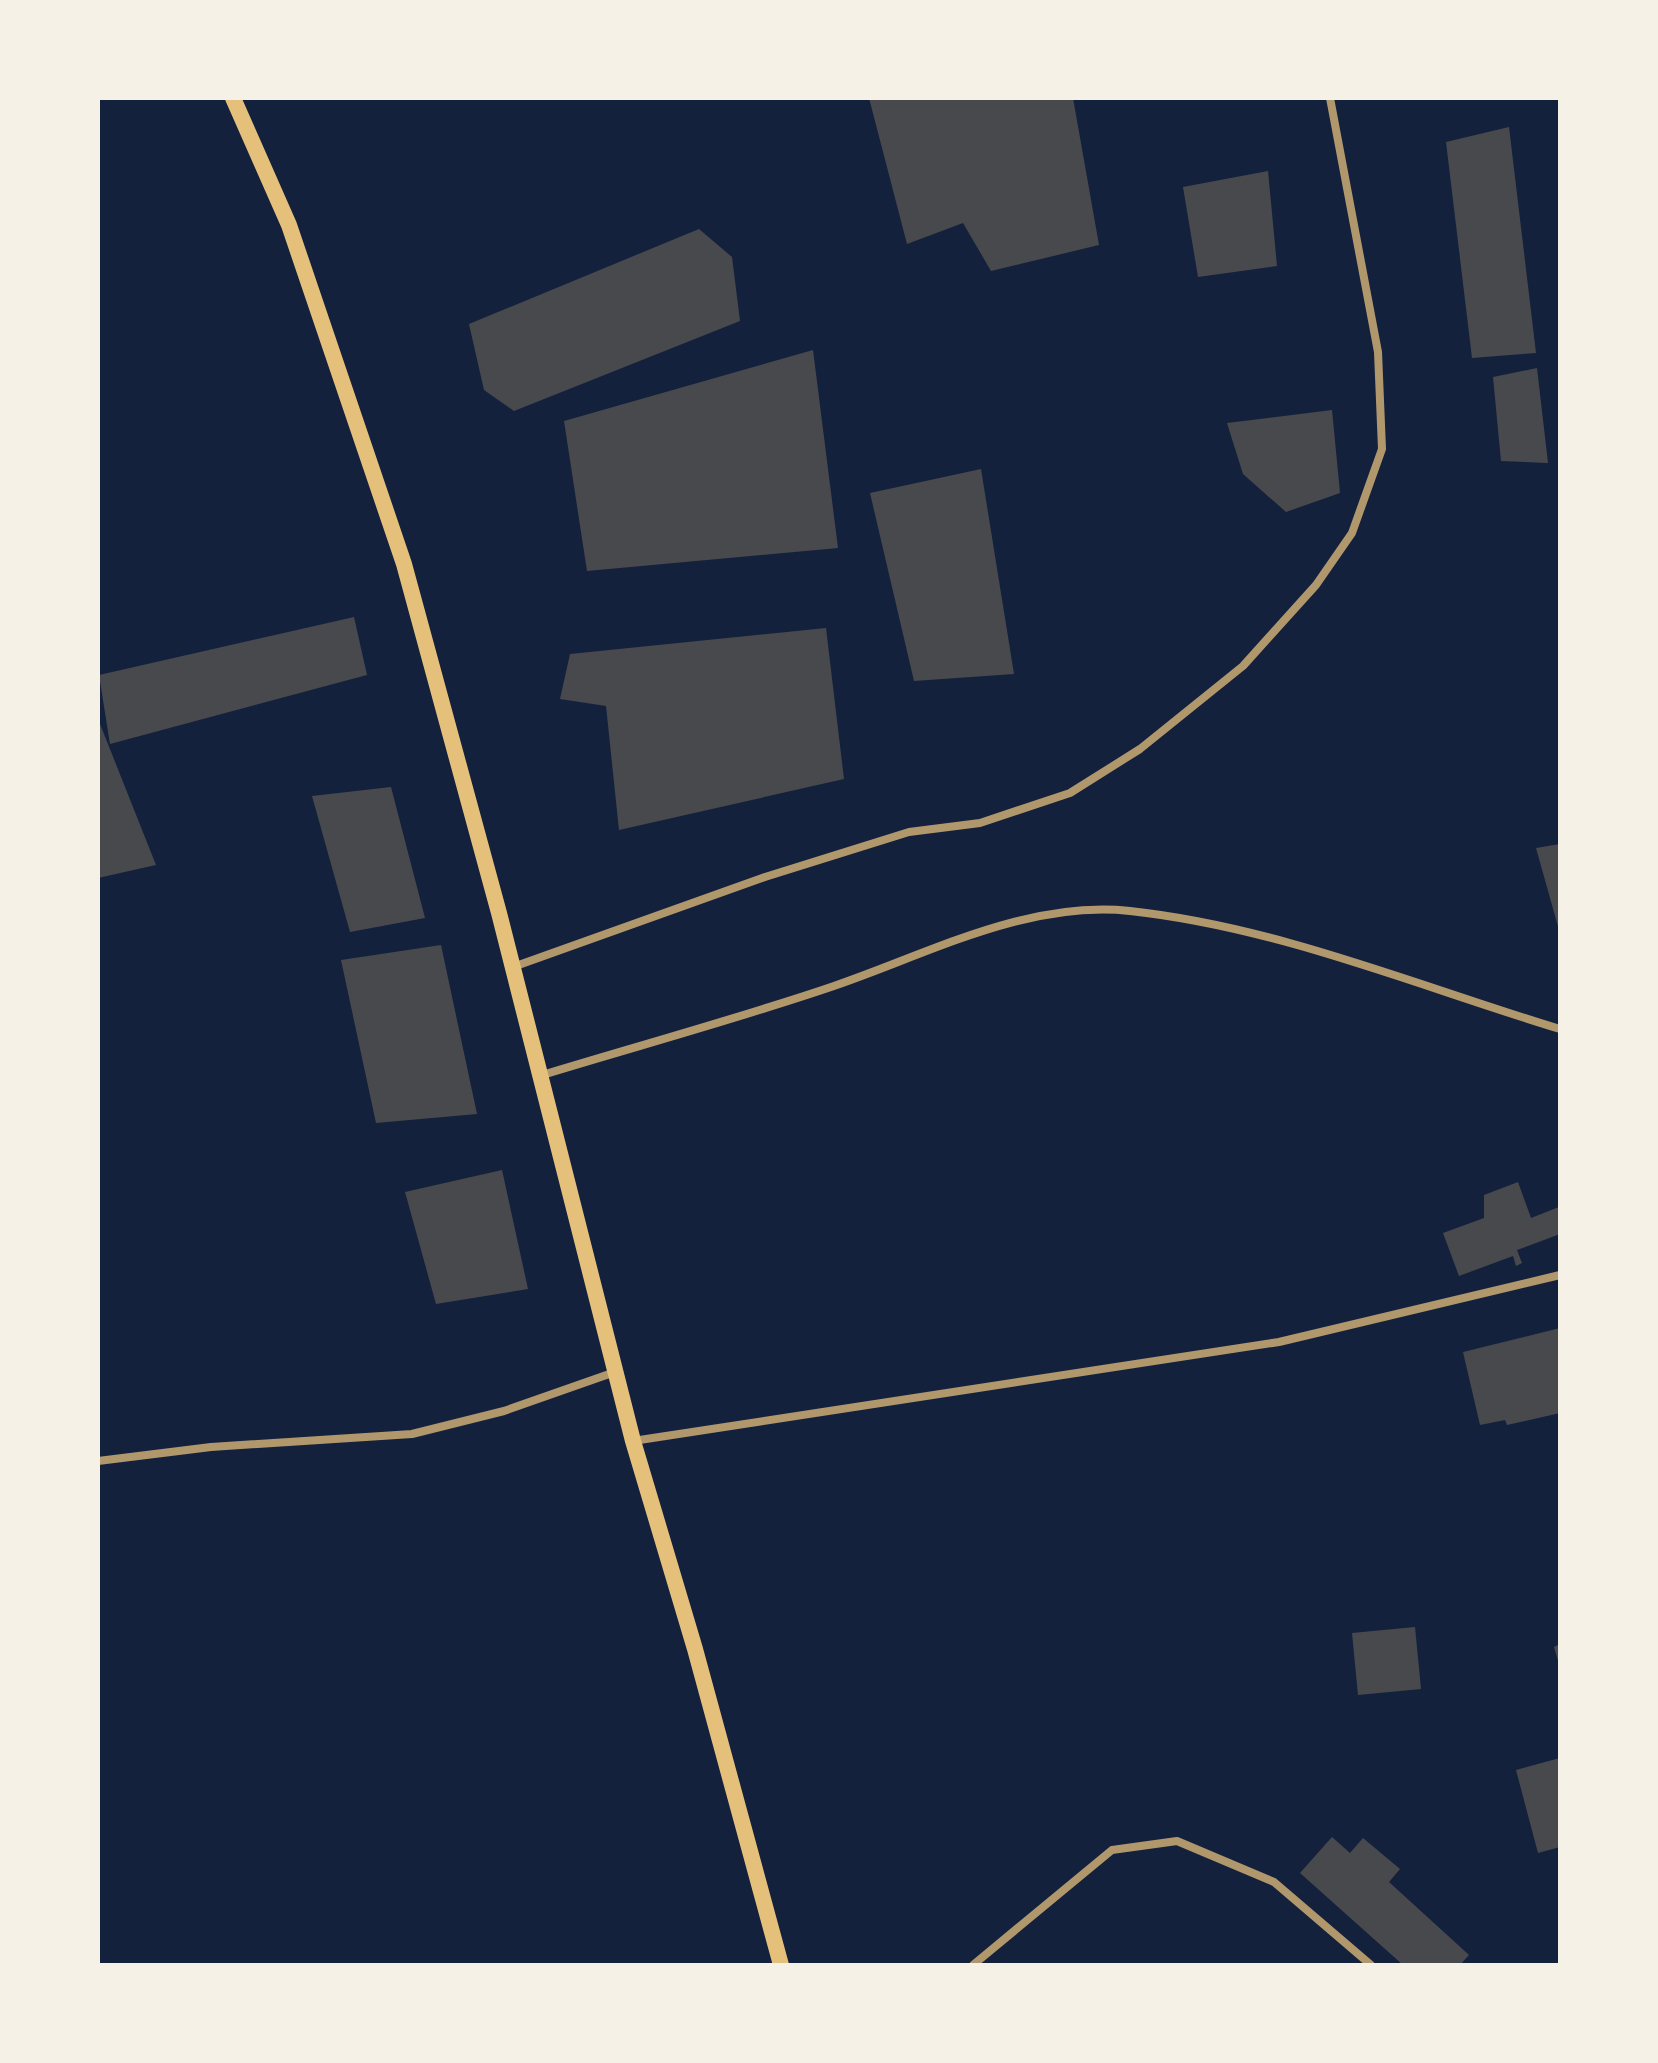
<svg xmlns="http://www.w3.org/2000/svg" width="1658" height="2063" font-family="Roboto,sans-serif">
	<style>
		.building { fill: #48494c }
		.lines { fill: none; stroke-linecap: round; stroke-linejoin: round }
		.minor { stroke: #b1986c; stroke-width: 8 }
		.secondary { stroke: #e5c07b; stroke-width: 16 }
	</style>
	<rect width="100%" height="100%" fill="#14213d"/>
	<!-- building -->
	<g class="building">
		<path d="M869 98H1073L1099 245 991 271 963 223 907 244Z"/>
		<path d="M1509 127 1536 353 1472 358 1446 142Z"/>
		<path d="M1268 171 1277 266 1198 277 1183 187Z"/>
		<path d="M699 229 732 257 740 321 514 411 484 390 469 324Z"/>
		<path d="M813 350 838 548 587 571 564 421Z"/>
		<path d="M1537 368 1548 463 1501 461 1493 377Z"/>
		<path d="M1332 410 1340 493 1286 512 1243 474 1227 423Z"/>
		<path d="M981 469 1014 674 914 681 870 493Z"/>
		<path d="M354 617 367 675 110 744 99 675Z"/>
		<path d="M826 628 844 779 619 830 606 706 560 699 570 654Z"/>
		<path d="M98 719 156 865 98 878Z"/>
		<path d="M391 787 425 918 350 932 312 796Z"/>
		<path d="M1560 844V930H1559L1536 848Z"/>
		<path d="M441 945 477 1114 376 1123 341 960Z"/>
		<path d="M502 1170 528 1289 436 1304 405 1192Z"/>
		<path d="M1518 1182 1531 1218 1559 1207 1560 1234 1517 1250 1522 1263 1516 1266 1513 1256 1459 1276 1443 1233 1484 1218V1195Z"/>
		<path d="M1560 1328V1413L1507 1425 1505 1420 1480 1425 1463 1352Z"/>
		<path d="M1415 1627 1421 1689 1358 1695 1352 1633Z"/>
		<path d="M1560 1644V1664H1559L1554 1647Z"/>
		<path d="M1560 1758V1847L1538 1853 1516 1770Z"/>
		<path d="M1332 1837 1350 1853 1363 1838 1400 1869 1389 1882 1469 1955 1460 1965H1403L1300 1873Z"/>
	</g>
	<g class="lines">
		<!-- minor -->
		<g class="minor">
			<path d="M513 967 765 877 909 832 980 823 1070 793 1140 749 1243 666 1316 585 1352 533 1382 449 1378 352 1330 98"/>
			<path d="M539 1076C637 1046 737 1019 834 986 928 954 1027 900 1130 911 1278 927 1418 986 1560 1029"/>
			<path d="M633 1441 1279 1342 1560 1275"/>
			<path d="M98 1461 211 1447 412 1434 504 1411 615 1372"/>
			<path d="M973 1965 1112 1850 1177 1841 1274 1882 1371 1965"/>
		</g>
		<!-- secondary -->
		<path class="secondary" d="M233 98 289 225 404 564 499 913 633 1441 695 1649 781 1965"/>
	</g>
	<!-- border -->
	<rect width="1658" height="2063" fill="none" stroke="#f6f1e7" stroke-width="200"/>
</svg>
